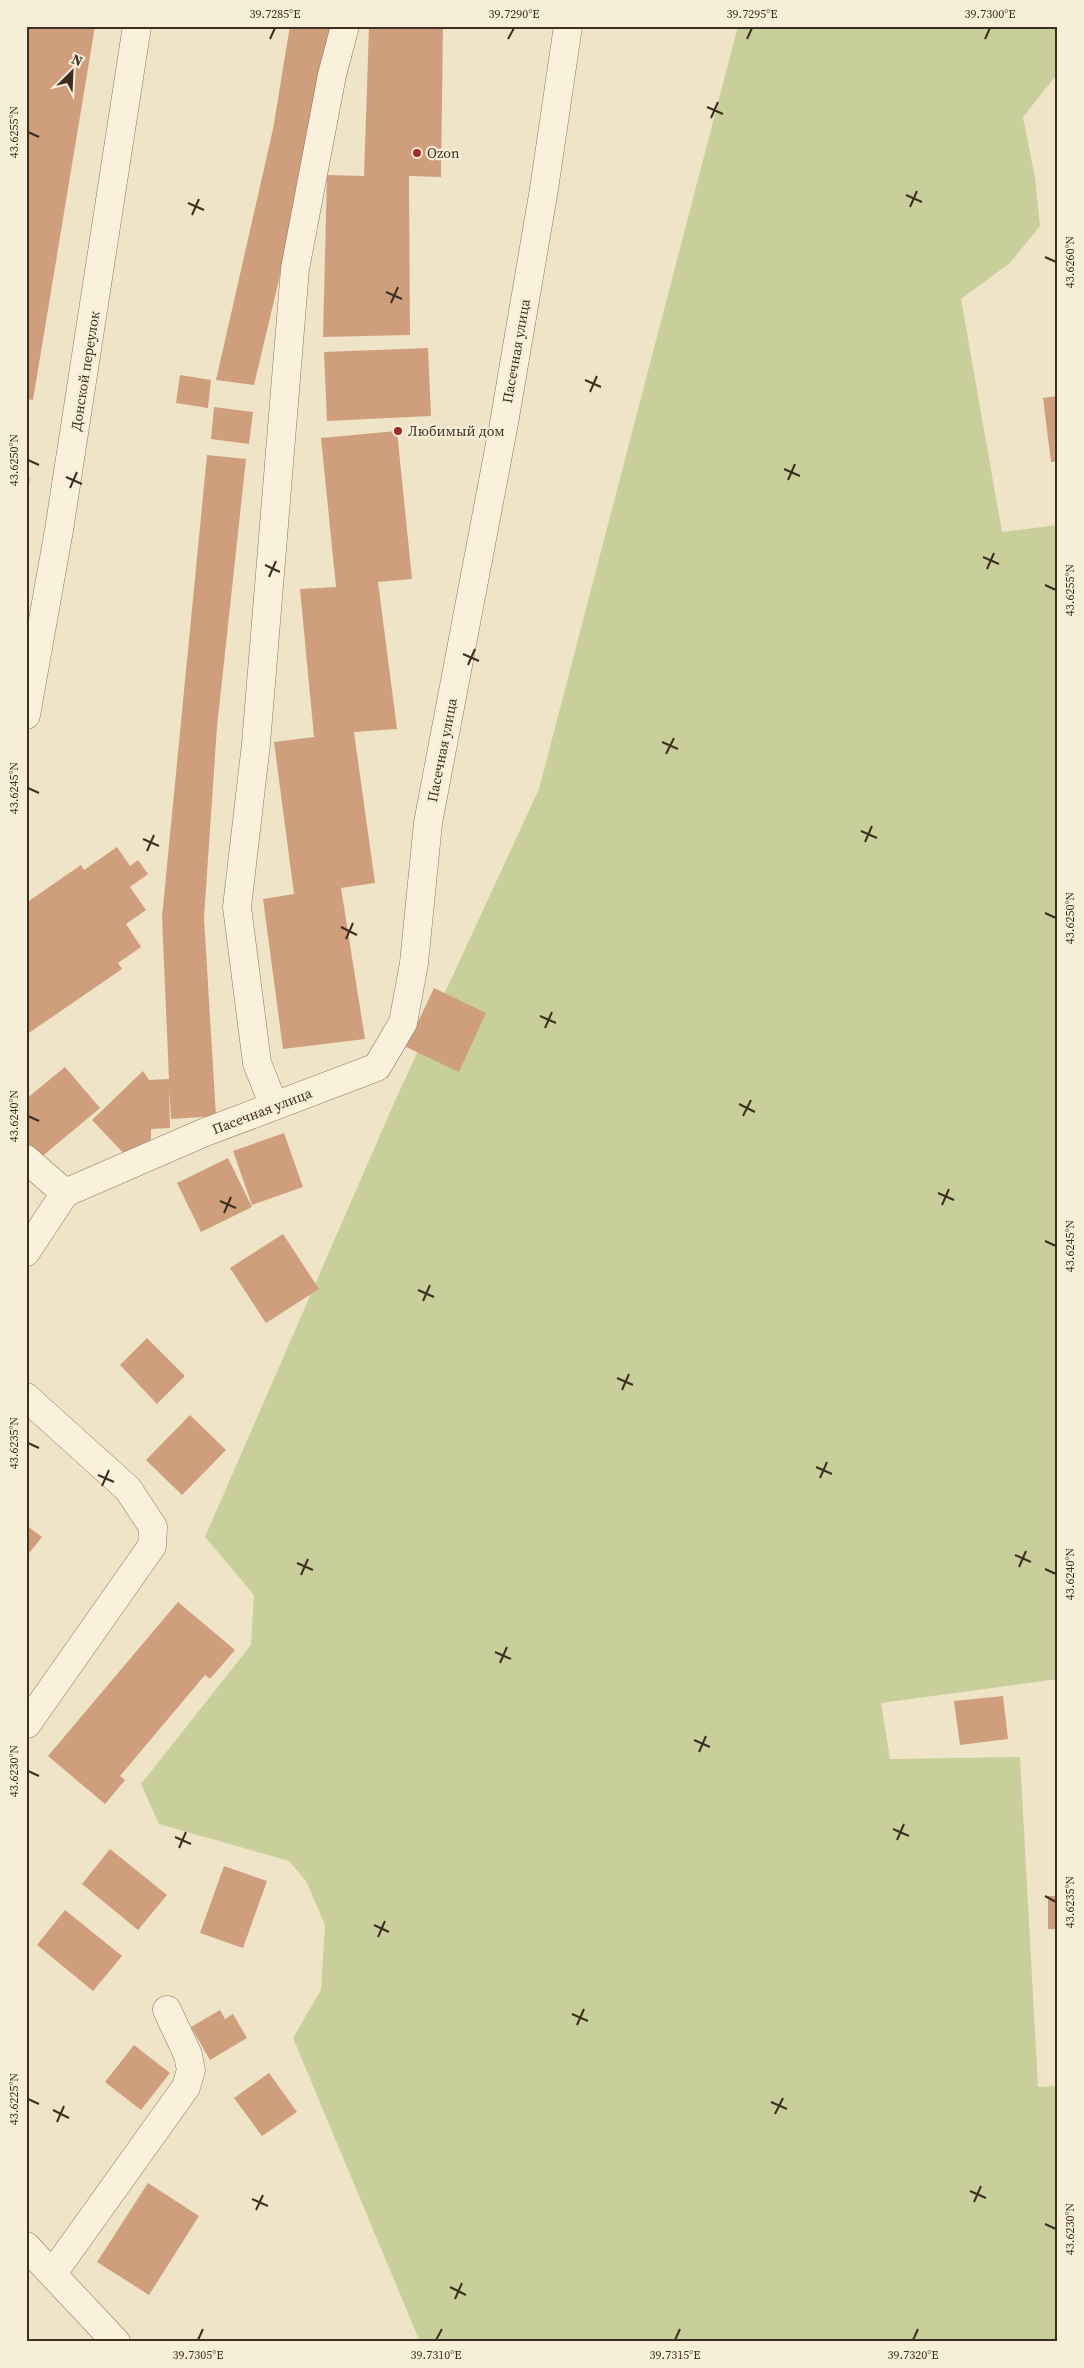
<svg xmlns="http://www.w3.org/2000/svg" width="1084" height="2368" font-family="'Source Serif 4',serif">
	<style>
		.green { fill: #c9cf9b }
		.building { fill: #cf9f7d }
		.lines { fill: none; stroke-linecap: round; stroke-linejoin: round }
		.minor-casing { stroke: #8d765c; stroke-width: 29 }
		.minor { stroke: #faf1dc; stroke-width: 28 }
		.ticks { fill: none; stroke: #3d2e20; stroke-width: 2 }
		.poi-dot { fill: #9e2a2b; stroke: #f7eed8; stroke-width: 2 }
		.labels { text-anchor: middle; stroke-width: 4.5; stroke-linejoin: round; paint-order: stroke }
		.poi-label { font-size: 14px; fill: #3d2e20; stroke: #f7eed8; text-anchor: start }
		.street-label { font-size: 14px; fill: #3d2e20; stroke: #f7eed8 }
		.neatline { fill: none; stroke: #3d2e20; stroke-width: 2 }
		.ticks-label { font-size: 12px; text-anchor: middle; fill: #3d2e20 }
	</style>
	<rect width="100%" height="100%" fill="#f0e4c8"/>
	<!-- green -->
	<path class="green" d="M738 26H1058V73L1023 117 1035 178 1040 226 1010 263 961 299 1002 532 1058 525V1679L881 1703 890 1759 1020 1757 1038 2087 1058 2086V2342H420L293 2038 321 1990 325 1925 306 1881 289 1861 159 1824 141 1784 251 1645 254 1595 205 1537 394 1103 539 789Z"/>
	<!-- building -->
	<g class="building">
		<path d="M26 26H95L33 400 26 399Z"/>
		<path d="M290 26H331L314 132 254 385 216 380 273 129Z"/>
		<path d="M369 26H443L441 177 409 176 410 335 323 337 327 175 364 176Z"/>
		<path d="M428 348 431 416 327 421 324 352Z"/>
		<path d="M180 375 211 380 208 408 176 403Z"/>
		<path d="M1058 396V461L1051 462 1043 398Z"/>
		<path d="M214 407 253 412 249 444 211 439Z"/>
		<path d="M397 431 412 579 378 582 397 729 354 732 375 883 341 888 365 1039 283 1049 263 899 294 894 274 742 314 737 300 589 336 587 321 438Z"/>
		<path d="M207 455 246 459 217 727 204 918 216 1116 171 1119 169 1087 170 1128 151 1129V1139L130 1160 92 1120 143 1071 149 1080 169 1079 162 917Z"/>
		<path d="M26 478 30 479 27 495H26Z"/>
		<path d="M117 847 130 866 138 860 148 874 130 887 146 910 126 924 141 947 118 963 122 969 26 1035V903L81 865 84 870Z"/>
		<path d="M434 988 486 1013 459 1072 406 1047Z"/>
		<path d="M65 1067 100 1108 39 1159 26 1143V1099Z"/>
		<path d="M284 1133 303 1187 252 1205 233 1151Z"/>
		<path d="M228 1158 252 1207 201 1232 177 1183Z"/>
		<path d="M283 1234 319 1289 266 1323 230 1268Z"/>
		<path d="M147 1338 185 1376 157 1404 120 1365Z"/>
		<path d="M190 1415 226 1450 182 1495 146 1460Z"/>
		<path d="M26 1525 42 1537 26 1557Z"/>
		<path d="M178 1602 235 1650 210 1679 205 1675 120 1776 125 1780 105 1804 48 1756Z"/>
		<path d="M1003 1696 1008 1739 960 1745 954 1701Z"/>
		<path d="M110 1849 167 1895 138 1930 82 1884Z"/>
		<path d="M224 1866 267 1881 243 1948 200 1933Z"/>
		<rect x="1048" y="1896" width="10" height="33"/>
		<path d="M65 1910 122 1956 93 1991 37 1945Z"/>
		<path d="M220 2010 225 2019 233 2014 247 2038 210 2060 191 2027Z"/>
		<path d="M134 2045 170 2073 141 2110 105 2082Z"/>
		<path d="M269 2073 297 2112 262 2136 234 2098Z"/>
		<path d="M148 2183 199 2216 149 2295 97 2262Z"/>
	</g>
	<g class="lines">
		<!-- minor casing -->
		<g class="minor-casing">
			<g id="minor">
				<path d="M26 715 59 530 137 26"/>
				<path d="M274 1106 257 1063 237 907 256 744 295 269 332 75 345 26"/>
				<path d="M26 1159 65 1193"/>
				<path d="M26 1252 65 1193 203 1133 377 1067 403 1023 414 963 428 823 504 423 544 189 568 26"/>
				<path d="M26 1397 128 1489 153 1527 152 1546 27 1724"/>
				<path d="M26 2246 116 2342"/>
				<path d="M53 2273 186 2087 191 2070 188 2055 167 2010"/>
			</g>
		</g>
		<!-- minor -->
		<use href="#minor" class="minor"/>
	</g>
	<!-- ticks -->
	<path class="ticks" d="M270 39 275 28M508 39 514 28M747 39 752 28M985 39 990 28M707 107 723 114M711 118 718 102M28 132 39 137M906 195 922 202M188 203 204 210M910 207 917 191M192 215 199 199M1045 257 1056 262M386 292 402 299M391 303 398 287M585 380 601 387M590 392 597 376M28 460 39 465M784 469 800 476M66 477 82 484M788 480 795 464M70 488 77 472M983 557 999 564M265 565 280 572M987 569 994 553M269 577 276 561M1045 585 1056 590M463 654 479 661M468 665 475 649M662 742 678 749M666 754 674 738M28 788 39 793M861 831 877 838M143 839 159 846M865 842 872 826M147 851 154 835M1045 913 1056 918M341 927 357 935M346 939 353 923M540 1016 556 1023M545 1028 552 1012M739 1104 755 1112M28 1116 39 1121M743 1116 751 1100M938 1193 954 1200M220 1201 236 1208M942 1205 949 1189M224 1213 231 1197M1045 1241 1056 1246M418 1290 434 1297M423 1301 430 1285M617 1378 633 1385M622 1390 629 1374M28 1443 39 1448M816 1467 832 1474M98 1475 114 1482M820 1478 827 1462M102 1486 109 1470M1015 1555 1031 1562M297 1563 313 1570M1019 1567 1026 1551M1045 1569 1056 1574M301 1575 308 1559M495 1652 511 1659M500 1663 507 1647M694 1740 710 1747M699 1752 706 1736M28 1771 39 1776M893 1829 909 1836M175 1837 191 1844M897 1840 904 1824M179 1848 186 1832M1045 1896 1056 1902M374 1925 389 1932M378 1937 385 1921M572 2014 588 2021M577 2025 584 2009M28 2099 39 2104M771 2102 787 2109M53 2110 69 2118M775 2114 783 2098M57 2122 64 2106M970 2191 986 2198M252 2199 268 2206M974 2202 981 2186M256 2210 263 2195M1045 2224 1056 2229M450 2287 466 2295M455 2299 462 2283M198 2340 203 2329M436 2340 442 2329M675 2340 680 2329M913 2340 918 2329"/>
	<!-- markers -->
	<g class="poi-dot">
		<circle cx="417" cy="153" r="5"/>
		<circle cx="398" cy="431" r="5"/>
	</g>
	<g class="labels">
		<!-- poi labels -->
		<g class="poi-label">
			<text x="427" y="158">Ozon</text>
			<text x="408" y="436">Любимый дом</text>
		</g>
		<!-- street labels -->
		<g class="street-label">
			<text transform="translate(516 351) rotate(-80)" y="5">Пасечная улица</text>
			<text transform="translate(85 371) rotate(-81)" y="5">Донской переулок</text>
			<text transform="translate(442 750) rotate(-79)" y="5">Пасечная улица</text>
			<text transform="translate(262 1111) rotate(-21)" y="5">Пасечная улица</text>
		</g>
	</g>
	<!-- border -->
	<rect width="1084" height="2368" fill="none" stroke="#f7eed8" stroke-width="55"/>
	<!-- north arrow -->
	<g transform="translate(72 72) rotate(24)" stroke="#f7eed8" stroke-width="4" paint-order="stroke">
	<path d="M0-4L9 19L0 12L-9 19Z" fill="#3d2e20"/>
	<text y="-8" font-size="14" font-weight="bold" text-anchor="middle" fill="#3d2e20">N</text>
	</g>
	<rect x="28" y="28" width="1028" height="2312" class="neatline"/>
	<g class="ticks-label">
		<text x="275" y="18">39.7285°E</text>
		<text x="514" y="18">39.7290°E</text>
		<text x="752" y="18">39.7295°E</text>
		<text x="990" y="18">39.7300°E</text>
		<text transform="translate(14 132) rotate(-90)" y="4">43.6255°N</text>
		<text transform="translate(1070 262) rotate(-90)" y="4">43.6260°N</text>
		<text transform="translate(14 460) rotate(-90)" y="4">43.6250°N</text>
		<text transform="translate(1070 590) rotate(-90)" y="4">43.6255°N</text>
		<text transform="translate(14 788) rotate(-90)" y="4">43.6245°N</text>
		<text transform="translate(1070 918) rotate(-90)" y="4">43.6250°N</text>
		<text transform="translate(14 1116) rotate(-90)" y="4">43.6240°N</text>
		<text transform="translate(1070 1246) rotate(-90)" y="4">43.6245°N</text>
		<text transform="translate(14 1443) rotate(-90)" y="4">43.6235°N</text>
		<text transform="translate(1070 1574) rotate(-90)" y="4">43.6240°N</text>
		<text transform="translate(14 1771) rotate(-90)" y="4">43.6230°N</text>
		<text transform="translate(1070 1902) rotate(-90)" y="4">43.6235°N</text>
		<text transform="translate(14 2099) rotate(-90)" y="4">43.6225°N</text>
		<text transform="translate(1070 2229) rotate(-90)" y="4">43.6230°N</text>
		<text x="198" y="2359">39.7305°E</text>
		<text x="436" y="2359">39.7310°E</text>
		<text x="675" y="2359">39.7315°E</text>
		<text x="913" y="2359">39.7320°E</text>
	</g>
</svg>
